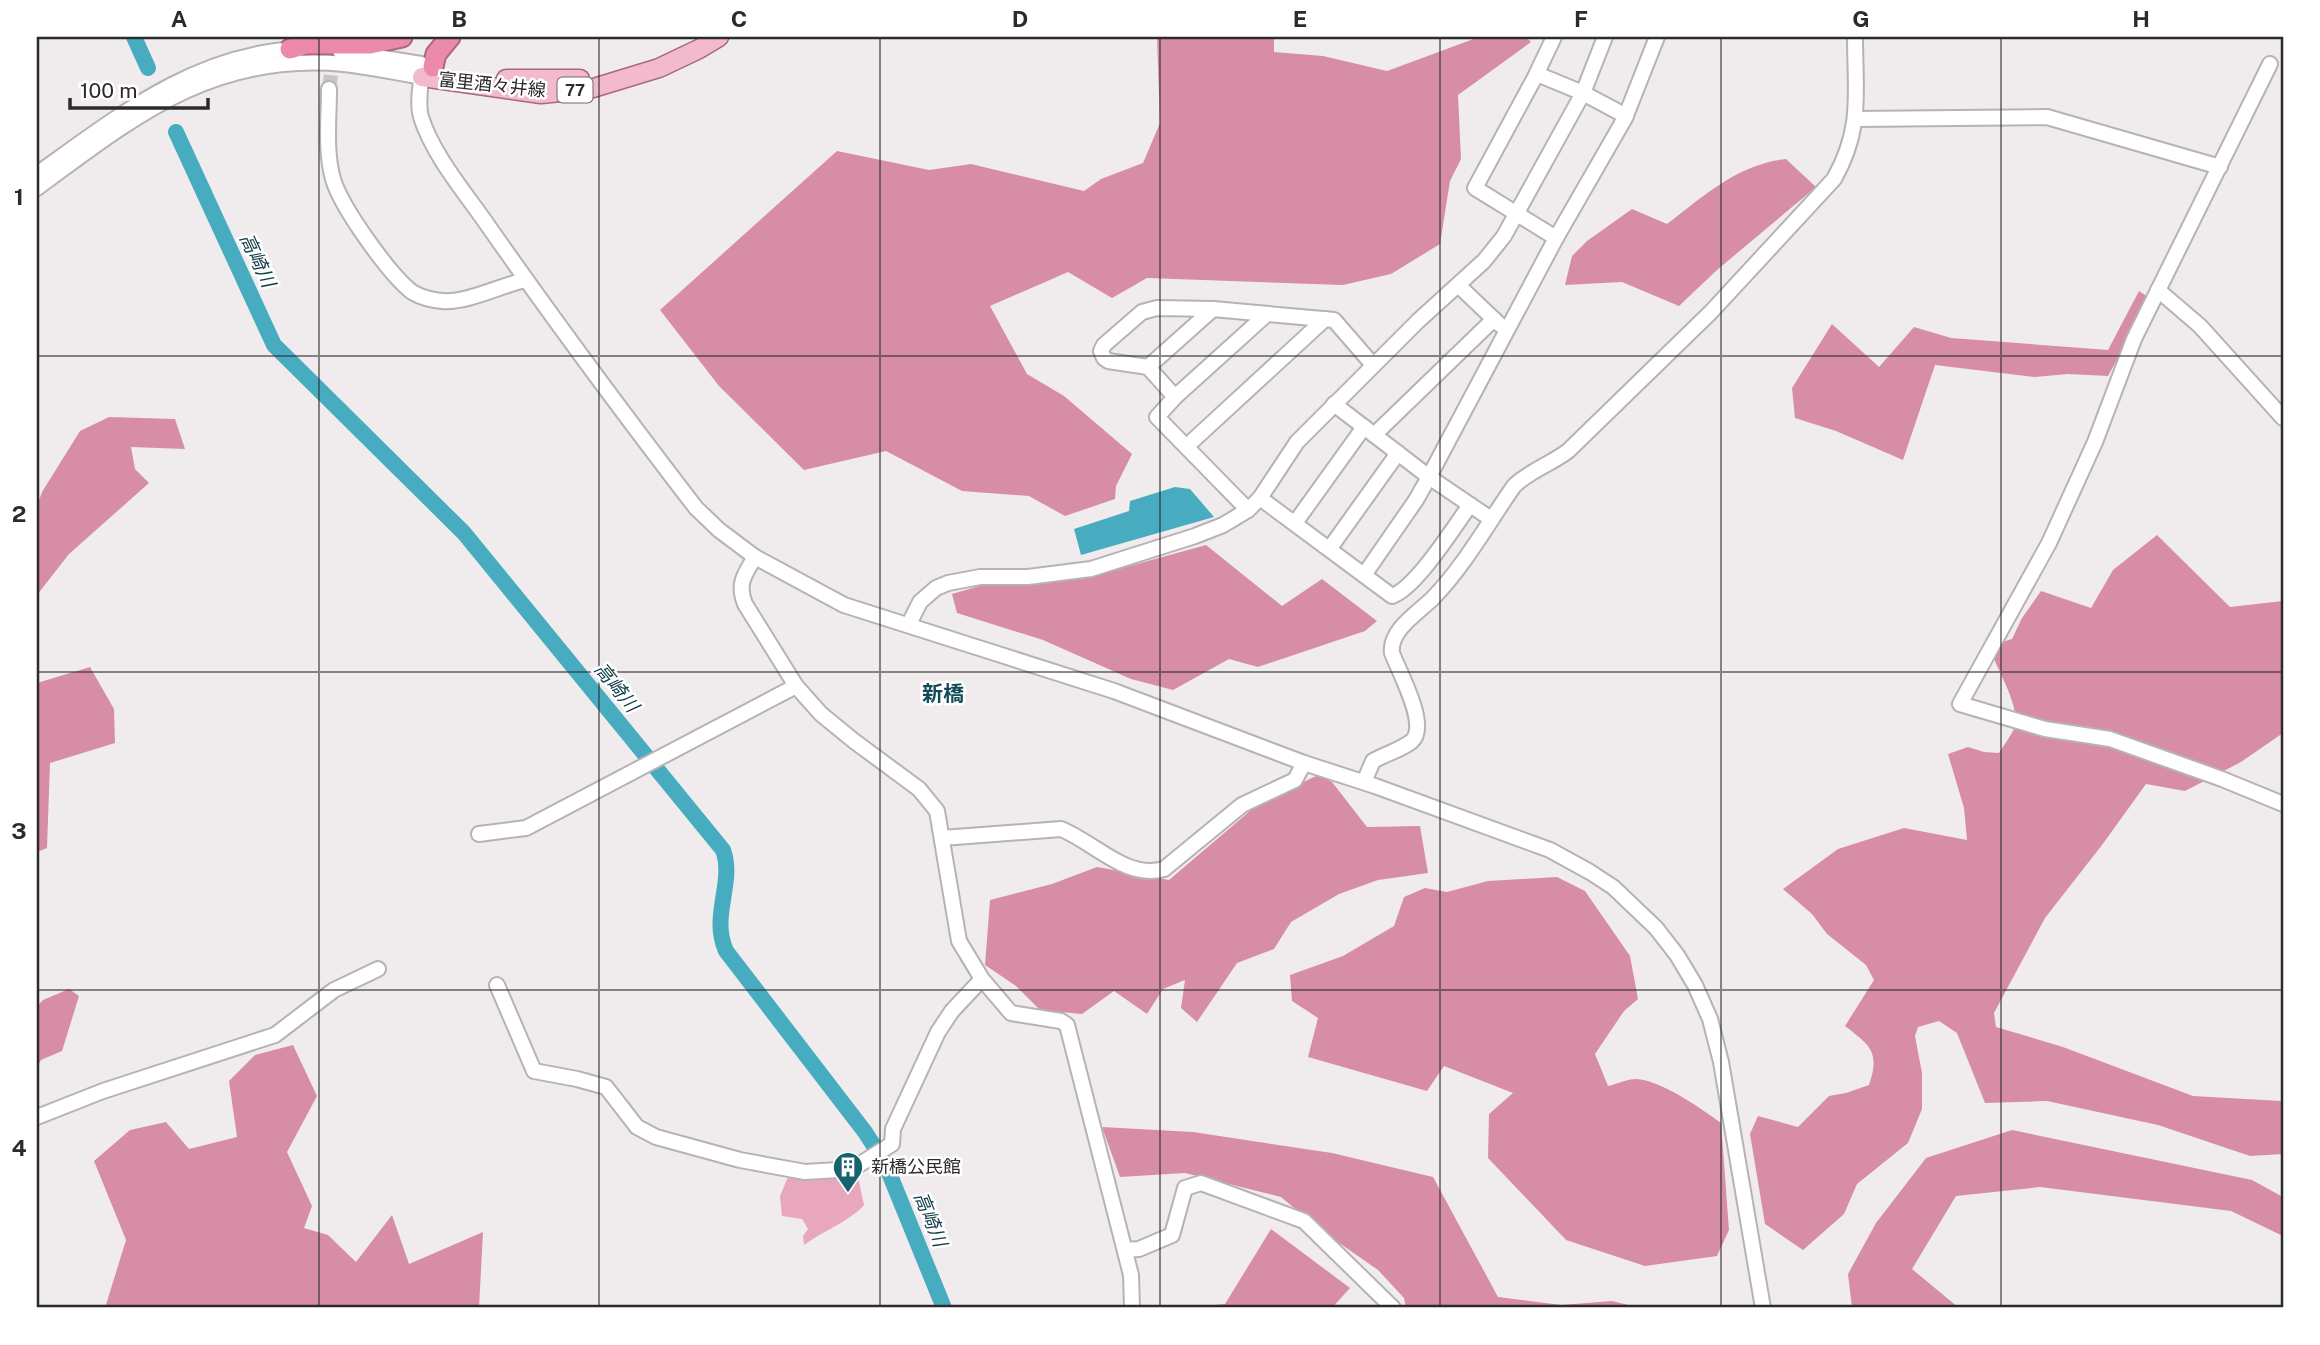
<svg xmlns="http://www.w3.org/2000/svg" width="2320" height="1345" font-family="'Public Sans','Noto Sans JP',sans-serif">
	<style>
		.green { fill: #e9a7bd }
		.forest { fill: #d88da6 }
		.water { fill: #48acc1 }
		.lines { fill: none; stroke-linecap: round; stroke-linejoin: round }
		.river { stroke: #48acc1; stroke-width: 16 }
		.minor-tunnel { stroke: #c9c5c6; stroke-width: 14; stroke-dasharray: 14 7; stroke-linecap: butt }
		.minor-casing { stroke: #b7b2b4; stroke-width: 18 }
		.major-casing { stroke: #a8687f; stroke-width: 21 }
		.highway-casing { stroke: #a8687f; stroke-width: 23 }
		.minor { stroke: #fff; stroke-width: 14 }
		.major { stroke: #f3b9cd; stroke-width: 18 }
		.highway { stroke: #eb8aac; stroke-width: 19 }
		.grid { fill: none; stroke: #2c2a2b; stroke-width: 2; stroke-opacity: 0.55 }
		.labels { text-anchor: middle; stroke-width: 5; stroke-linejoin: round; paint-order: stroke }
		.shield { fill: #fff; stroke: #6b6a6b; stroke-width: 2 }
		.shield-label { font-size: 16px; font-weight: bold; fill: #2c2a2b }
		.street-label { font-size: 18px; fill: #2c2a2b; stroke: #fff }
		.poi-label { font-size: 18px; fill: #2c2a2b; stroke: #fff; text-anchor: start }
		.water-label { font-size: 19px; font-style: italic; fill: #13404a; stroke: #fff }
		.quarter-label { font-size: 21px; font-weight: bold; fill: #134c58; stroke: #fff }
		.neatline { fill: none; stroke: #2c2a2b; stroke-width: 2.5 }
		.grid-label { font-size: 23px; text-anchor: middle; font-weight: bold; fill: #2c2a2b }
	</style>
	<rect width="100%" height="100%" fill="#f0eced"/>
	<!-- green -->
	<path class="green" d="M856 1168 864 1205C850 1221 823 1231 804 1245L803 1236 808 1229 802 1219 782 1216 780 1196 790 1172Z"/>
	<!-- forest -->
	<g class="forest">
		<path d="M1157 37H1274V52L1323 56 1387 71 1479 37H1526L1531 42 1458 95 1461 159 1450 181 1440 244 1391 274 1343 285 1147 278 1112 298 1068 272 990 306 1027 374 1064 396 1132 454 1116 486 1115 499 1065 516 1029 496 962 491 886 451 804 470 719 386 660 310 837 151 929 170 971 164 1084 191 1101 179 1143 163 1160 123Z"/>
		<path d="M1786 159 1816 187 1717 270 1679 306 1622 282 1565 285 1572 256 1587 241 1632 209 1667 224C1704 196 1738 164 1786 159Z"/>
		<path d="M2139 291 2151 299 2108 376 2068 374 2035 377 1935 365 1903 460 1836 431 1795 418 1792 388 1832 324 1879 367 1914 327 1951 338 2108 350Z"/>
		<path d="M109 417 175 419 185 449 131 447 135 469 149 483 69 554 37 595V506L42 492 80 431Z"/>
		<path d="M2157 535 2230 607 2283 601V733L2241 762 2185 791 2146 784 2102 845 2045 918 1994 1013 1996 1027 2063 1047 2193 1096 2281 1101 2283 1091V1154L2250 1156 2158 1125 2047 1101 1985 1103 1957 1033 1939 1021 1918 1027 1915 1036 1922 1073V1109L1908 1143 1857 1184 1844 1214 1803 1250 1765 1224 1750 1134 1758 1116 1798 1127 1829 1096 1846 1093 1869 1085C1880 1052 1871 1046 1845 1026L1874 980 1866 965 1827 934 1812 914 1783 889 1838 849 1904 828 1967 840 1964 808 1948 754 1968 747 1984 752 1999 753C2004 745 2010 737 2014 729 2022 707 1996 669 1989 646L2012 639 2022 618 2041 591 2091 608 2113 570Z"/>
		<path d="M1206 545 1282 606 1322 579 1377 621 1365 631 1258 667 1229 659 1173 690 1131 679 1043 640 957 613 952 594 986 584 1086 578Z"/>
		<path d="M90 667 114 709 115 743 50 763 47 848 37 852V683Z"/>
		<path d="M1318 775 1332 782 1367 827 1420 826 1428 873 1378 880 1339 894 1291 922 1274 949 1237 963 1197 1022 1181 1008 1185 980 1163 989 1147 1014 1114 991 1082 1014 1040 1010 1016 986 985 965 990 900 1052 884 1097 867 1169 880 1257 805Z"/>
		<path d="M1557 877 1585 891 1630 956 1638 999 1624 1011 1595 1054 1608 1086C1617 1084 1627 1079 1636 1079 1661 1080 1700 1108 1721 1123L1729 1230 1717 1256 1645 1266 1566 1240 1488 1158 1489 1114 1513 1093 1444 1066 1427 1091 1308 1057 1318 1018 1292 1001 1290 975 1343 956 1394 926 1404 897 1425 888 1447 892 1488 881Z"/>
		<path d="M69 989 79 996 62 1051 41 1060 37 1067V1006L43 1000Z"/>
		<path d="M293 1045 317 1096 287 1152 312 1206 304 1228 328 1235 356 1262 392 1215 409 1264 483 1232 479 1308H105L126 1240 94 1161 130 1130 166 1122 189 1149 237 1137 229 1081 255 1055Z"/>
		<path d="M1102 1127 1193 1132 1332 1153 1433 1177 1498 1297 1561 1305 1612 1301 1641 1308H1406L1404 1298 1378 1270 1322 1231 1281 1197 1185 1173 1120 1177Z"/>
		<path d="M2012 1130 2252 1180 2283 1197V1236L2231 1211 2040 1187 1956 1196 1912 1269 1959 1308H1852L1848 1274 1876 1223 1926 1158Z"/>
		<path d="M1271 1229 1350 1288 1332 1308H1180L1225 1304Z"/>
	</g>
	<!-- water -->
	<path class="water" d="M1175 487 1190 489 1214 517 1081 555 1074 529 1129 511 1130 501Z"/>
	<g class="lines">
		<!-- river -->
		<g class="river">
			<path d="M134 37 148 68"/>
			<path d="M176 132 274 345 464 533 723 850C735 882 710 916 726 951L865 1132 885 1163 944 1308"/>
		</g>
		<!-- minor-tunnel -->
		<path class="minor-tunnel" d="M329 89 336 37"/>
		<!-- minor casing -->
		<g class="minor-casing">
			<g id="minor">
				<path d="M1554 37 1535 77 1475 188 1556 238"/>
				<path d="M340 51 421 64C423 82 416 100 421 117 433 156 468 196 491 230 557 324 626 417 696 508L719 530 755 557 844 605 1114 691 1304 763 1375 786 1550 850 1590 872 1613 887 1656 928 1677 955 1695 985 1710 1019 1721 1062 1763 1308"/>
				<path d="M2270 64 2134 339 2095 442 2049 543 1960 704 2045 729 2110 739 2222 779 2283 804"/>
				<path d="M1537 74 1583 93 1626 116"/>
				<path d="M329 89C329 118 325 151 333 179 341 207 389 274 412 292 422 298 431 300 442 301 467 303 499 286 525 280"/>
				<path d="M1855 119 2047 117 2220 167"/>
				<path d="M37 174C117 117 196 53 299 49"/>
				<path d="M37 188C135 116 213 52 344 64 370 67 396 72 422 77"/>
				<path d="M1458 285 1500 325"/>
				<path d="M2158 290 2200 326 2283 418"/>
				<path d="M1148 367 1213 309"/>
				<path d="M1175 397 1267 314"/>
				<path d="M1334 404 1429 477 1491 519"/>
				<path d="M1374 435 1494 319"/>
				<path d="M1187 446 1325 319"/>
				<path d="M1260 498 1392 596C1416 588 1454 527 1470 505"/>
				<path d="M1248 510 1157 417 1175 397 1148 367 1108 361 1104 358 1101 351 1104 345 1142 312 1157 308 1213 309 1334 320 1373 365"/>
				<path d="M1295 523 1364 427"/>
				<path d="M1330 548 1398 453"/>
				<path d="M755 557C744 575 737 584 745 604L796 686 821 714 854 741 919 789 937 811 959 941 982 979 1011 1013 1061 1021 1067 1025 1131 1275 1132 1308"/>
				<path d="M1364 575 1416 500 1429 477 1556 238 1625 118 1657 37"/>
				<path d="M909 624 920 602 936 588 948 583 980 577H1028L1091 569 1195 536 1223 525 1248 510 1260 498 1297 442 1418 321 1484 261 1504 236 1583 93 1605 37"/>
				<path d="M1364 782 1373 761C1385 754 1401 750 1412 741 1429 725 1399 672 1392 653 1389 630 1419 612 1433 598 1465 565 1488 523 1514 486 1529 471 1551 464 1568 451L1711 312 1834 179C1863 128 1855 92 1855 37"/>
				<path d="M479 834 526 828 796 686"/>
				<path d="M942 838 1061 829C1094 842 1126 880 1164 869L1242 805 1295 780 1304 763"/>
				<path d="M497 985 534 1071 577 1079 606 1087 637 1127 656 1137 740 1160 805 1172 838 1170 857 1166 892 1144 893 1129 938 1032 952 1011 982 979"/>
				<path d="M37 1117 103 1091 275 1035 334 990 378 969"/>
				<path d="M1125 1250 1139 1249 1172 1235 1185 1188 1201 1183 1304 1221 1393 1308"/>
			</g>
		</g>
		<!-- major casing -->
		<g class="major-casing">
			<g id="major">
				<path d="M422 77 541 94 590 89 659 68 699 49 719 37"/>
				<path d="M506 79H580"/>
			</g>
		</g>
		<!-- highway casing -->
		<g class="highway-casing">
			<g id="highway">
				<path d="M290 49 306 44H370L402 37"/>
				<path d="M433 67 436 54 450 37"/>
			</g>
		</g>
		<!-- minor -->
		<use href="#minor" class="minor"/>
		<!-- major -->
		<use href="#major" class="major"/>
		<!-- highway -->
		<use href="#highway" class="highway"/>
	</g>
	<!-- grid -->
	<path class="grid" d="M319 37V1308M599 37V1308M880 37V1308M1160 37V1308M1440 37V1308M1721 37V1308M2001 37V1308M37 356H2283M37 672H2283M37 990H2283"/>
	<!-- icons -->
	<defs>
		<g id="building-pin" transform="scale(1.575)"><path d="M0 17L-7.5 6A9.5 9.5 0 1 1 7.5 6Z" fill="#186270" stroke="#fff"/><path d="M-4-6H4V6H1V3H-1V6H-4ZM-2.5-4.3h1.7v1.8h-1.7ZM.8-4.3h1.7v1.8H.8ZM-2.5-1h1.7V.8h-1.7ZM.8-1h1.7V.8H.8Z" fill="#fff"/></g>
	</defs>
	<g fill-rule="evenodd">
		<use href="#building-pin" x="848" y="1167"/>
	</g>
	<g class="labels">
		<!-- shield labels -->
		<rect class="shield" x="557.5" y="77.5" width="35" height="25" rx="5"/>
		<g class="shield-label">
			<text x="575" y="96">77</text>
		</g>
		<!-- street labels -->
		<g class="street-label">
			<text transform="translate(492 85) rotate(6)" y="6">富里酒々井線</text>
		</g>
		<!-- poi labels -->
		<g class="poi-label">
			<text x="871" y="1173">新橋公民館</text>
		</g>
		<!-- water labels -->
		<g class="water-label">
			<text transform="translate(258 260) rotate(65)" y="7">高崎川</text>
			<text transform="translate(617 687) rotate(51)" y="7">高崎川</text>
			<text transform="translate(931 1219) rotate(68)" y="7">高崎川</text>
		</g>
		<!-- quarter labels -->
		<g class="quarter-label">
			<text x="943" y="701">新橋</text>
		</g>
	</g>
	<!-- border -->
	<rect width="2320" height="1345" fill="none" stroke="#ffffff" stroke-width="77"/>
	<!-- scale -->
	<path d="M70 98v10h138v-10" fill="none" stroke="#2c2a2b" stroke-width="3.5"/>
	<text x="80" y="98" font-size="21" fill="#2c2a2b" stroke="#ffffff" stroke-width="5" paint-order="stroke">100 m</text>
	<rect x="38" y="38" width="2244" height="1268" class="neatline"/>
	<g class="grid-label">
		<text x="179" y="27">A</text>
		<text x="459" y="27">B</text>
		<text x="739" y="27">C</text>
		<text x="1020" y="27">D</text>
		<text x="1300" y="27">E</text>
		<text x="1581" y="27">F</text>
		<text x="1861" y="27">G</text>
		<text x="2141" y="27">H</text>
		<text x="19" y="205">1</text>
		<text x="19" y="522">2</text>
		<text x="19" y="839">3</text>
		<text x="19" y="1156">4</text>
	</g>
</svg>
